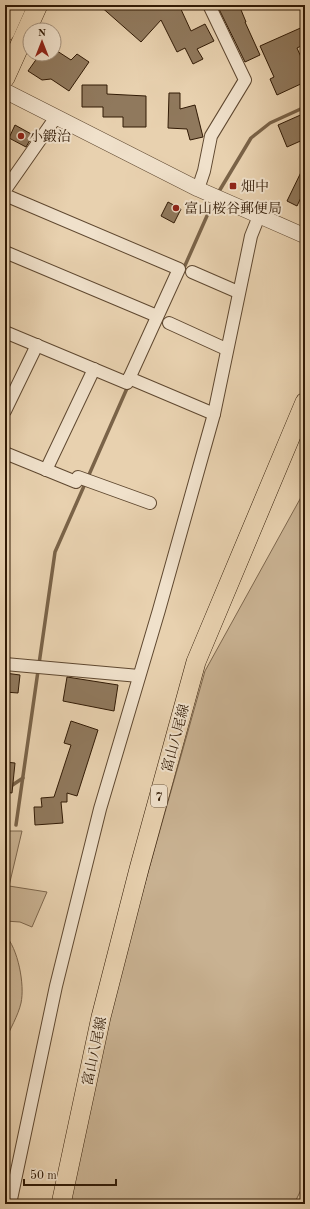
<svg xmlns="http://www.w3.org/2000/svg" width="310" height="1209" font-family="'Old Standard TT','Noto Serif JP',serif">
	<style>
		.green { fill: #c9b292; stroke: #7d664c }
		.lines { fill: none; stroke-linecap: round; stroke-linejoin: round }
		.stream { stroke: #7a6348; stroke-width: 3.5 }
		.building { fill: #90795d; stroke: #311a05 }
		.minor-casing { stroke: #5f4830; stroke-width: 14 }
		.tertiary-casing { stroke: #5f4830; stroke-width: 16 }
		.primary-casing { stroke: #311a05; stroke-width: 20 }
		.minor { stroke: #f0e1cb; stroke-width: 12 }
		.tertiary { stroke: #f0e1cb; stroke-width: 15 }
		.primary { stroke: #e8d1af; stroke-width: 19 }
		.poi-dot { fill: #8f2418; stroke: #f0e1cb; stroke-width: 1.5 }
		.labels { text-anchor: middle; stroke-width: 4; stroke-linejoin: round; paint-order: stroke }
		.shield { fill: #f0e1cb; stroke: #6a5640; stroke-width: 1 }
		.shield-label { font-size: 13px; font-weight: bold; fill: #311a05 }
		.poi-label { font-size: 14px; fill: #311a05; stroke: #f0e1cb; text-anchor: start }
		.street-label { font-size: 14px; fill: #311a05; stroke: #f0e1cb }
	</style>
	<rect width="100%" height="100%" fill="#e8d1af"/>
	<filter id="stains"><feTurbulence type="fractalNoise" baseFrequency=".005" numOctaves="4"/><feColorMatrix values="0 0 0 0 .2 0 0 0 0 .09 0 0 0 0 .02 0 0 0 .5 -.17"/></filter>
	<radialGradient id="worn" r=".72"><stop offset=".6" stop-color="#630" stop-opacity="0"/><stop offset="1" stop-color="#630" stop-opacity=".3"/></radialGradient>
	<!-- green -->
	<g class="green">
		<path d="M305 490V1182L294 1204H68L110 1007 205 671Z"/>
		<path d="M5 831H22L9 886 47 892 32 927 20 922 5 921Z"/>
		<path d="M5 935C18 948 25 985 21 1003 18 1016 10 1029 5 1041Z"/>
	</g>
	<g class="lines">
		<!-- stream -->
		<g class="stream">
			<path d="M218 193 251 138 270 123 305 107"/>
			<path d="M183 270 214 200"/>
			<path d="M5 790 23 778"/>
			<path d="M16 825 55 552 128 386"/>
		</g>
	</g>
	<!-- building -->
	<g class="building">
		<path d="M99 5H179L191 31 205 24 214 41 197 49 203 59 193 64 185 48 177 52 161 20 141 42Z"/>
		<path d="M217 5H239L246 22H245L260 55 245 62Z"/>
		<path d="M305 26V44L297 48 305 66V82L277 95 270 79 274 77 260 46Z"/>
		<path d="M54 49 71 60 77 54 89 62 69 91 51 79 42 80 28 71 40 54H54Z"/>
		<path d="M82 85H107V94L146 96V127H123V117H103V107H82Z"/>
		<path d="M169 93H180V109L195 105 203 137 190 140 187 129 168 128Z"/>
		<path d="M305 113V139L287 147 278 125Z"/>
		<path d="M15 125 33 135 26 147 9 138Z"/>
		<path d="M305 164V189L297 206 287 201Z"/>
		<path d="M168 202 181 209 174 223 161 216Z"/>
		<path d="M5 673 20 675 18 693 5 692Z"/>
		<path d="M67 677 118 685 114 711 63 701Z"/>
		<path d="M71 721 98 730 77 796 67 793V802H61L63 823 35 825 34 807H42L41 798 54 797 71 745 64 743Z"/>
		<path d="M5 762 15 763 12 793 5 792Z"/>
	</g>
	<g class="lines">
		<!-- minor casing -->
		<g class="minor-casing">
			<g id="minor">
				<path d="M198 189 204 171 211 136 245 80 209 5"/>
				<path d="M5 190 56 117"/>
				<path d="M5 195 179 269 127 383 5 332"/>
				<path d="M5 252 157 316"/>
				<path d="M192 272 238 292"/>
				<path d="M169 323 226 349"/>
				<path d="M129 378 214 414"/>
				<path d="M5 411 37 345"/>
				<path d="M5 453 76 482 78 477 150 503"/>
				<path d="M46 470 94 369"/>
				<path d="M5 664 139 676"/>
				<path d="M10 1204 56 986 100 809 159 610 214 414 251 236 259 216"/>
			</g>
		</g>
		<!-- tertiary casing -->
		<g class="tertiary-casing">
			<path id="tertiary" d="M5 91 198 189 305 236"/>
		</g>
		<!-- primary casing -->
		<g class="primary-casing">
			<g id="primary">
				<path d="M5 32 17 5"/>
				<path d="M5 78 38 5"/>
				<path d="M61 1204 101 1017 139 869 196 662 305 402"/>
			</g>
		</g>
		<!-- minor -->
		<use href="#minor" class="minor"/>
		<!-- tertiary -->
		<use href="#tertiary" class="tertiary"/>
		<!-- primary -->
		<use href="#primary" class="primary"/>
	</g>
	<!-- markers -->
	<g class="poi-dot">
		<circle cx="21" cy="136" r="4"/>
		<rect x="229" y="182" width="8" height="8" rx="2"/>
		<circle cx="176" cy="208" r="4"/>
	</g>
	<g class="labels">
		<!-- shield labels -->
		<rect class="shield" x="151" y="785" width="16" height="22" rx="3"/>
		<g class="shield-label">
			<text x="159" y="801">7</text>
		</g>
		<!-- poi labels -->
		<g class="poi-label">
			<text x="29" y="141">小鍛治</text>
			<text x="241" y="191">畑中</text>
			<text x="184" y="213">富山桜谷郵便局</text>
		</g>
		<!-- street labels -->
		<g class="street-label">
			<text transform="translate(175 738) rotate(-75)" y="5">富山八尾線</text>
			<text transform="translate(94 1051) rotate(-78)" y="5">富山八尾線</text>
		</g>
	</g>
	<!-- margin -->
	<rect width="310" height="1209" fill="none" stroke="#e8d1af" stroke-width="20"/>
	<rect x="6" y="6" width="298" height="1197" fill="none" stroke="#311a05" stroke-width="2"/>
	<rect x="10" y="10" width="290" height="1189" fill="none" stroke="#311a05"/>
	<!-- north arrow -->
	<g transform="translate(42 42)"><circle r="19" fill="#f0e1cb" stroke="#a4917c"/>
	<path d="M0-3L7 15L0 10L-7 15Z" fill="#8f2418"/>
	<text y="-6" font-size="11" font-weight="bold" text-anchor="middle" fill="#311a05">N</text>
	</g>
	<!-- scale -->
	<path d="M24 1179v6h92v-6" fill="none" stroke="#311a05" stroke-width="2"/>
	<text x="30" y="1179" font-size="12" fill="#311a05" stroke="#f0e1cb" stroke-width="3" paint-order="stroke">50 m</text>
	<rect width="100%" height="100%" filter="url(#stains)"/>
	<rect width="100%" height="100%" fill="url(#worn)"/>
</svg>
